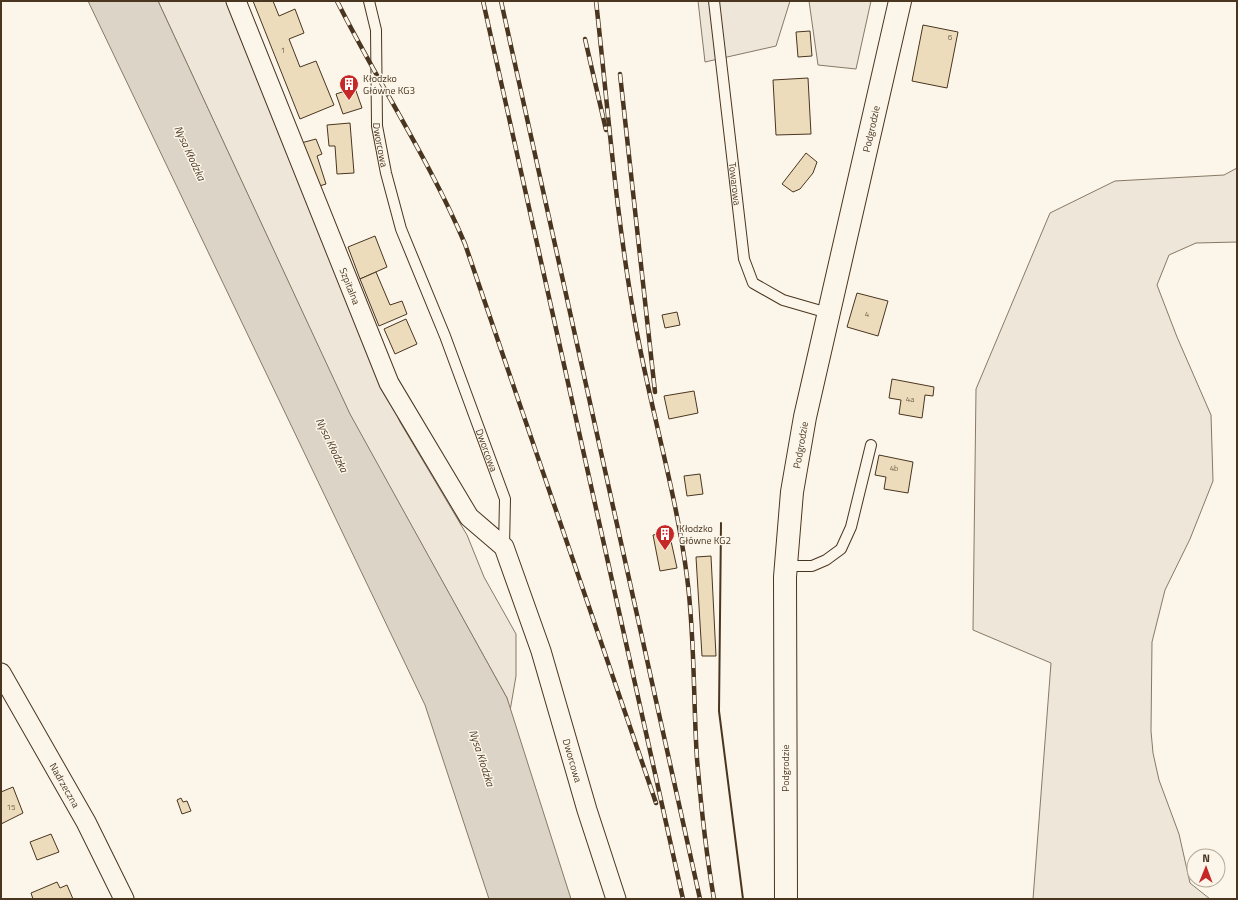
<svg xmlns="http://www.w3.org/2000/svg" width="1238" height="900" font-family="'Titillium Web',sans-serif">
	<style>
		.green { fill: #ede6d9; stroke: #887966 }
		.water { fill: #dcd4c6; stroke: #887966 }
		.building { fill: #ecdcbc; stroke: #4a3520 }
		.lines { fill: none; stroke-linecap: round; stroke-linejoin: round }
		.lane-casing { stroke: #4a3520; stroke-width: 12 }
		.street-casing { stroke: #4a3520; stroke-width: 21 }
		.secondary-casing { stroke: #4a3520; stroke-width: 24 }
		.lane { stroke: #fbf6e9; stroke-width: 10 }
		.street { stroke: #fbf6e9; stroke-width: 19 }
		.secondary { stroke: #fbf6e9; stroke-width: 22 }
		.rail-casing { stroke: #4a3520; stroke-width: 4.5 }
		.rail { stroke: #fbf6e9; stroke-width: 3; stroke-dasharray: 9; stroke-linecap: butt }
		.wall { stroke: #4a3520; stroke-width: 2 }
		.labels { text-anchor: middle; stroke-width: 3; stroke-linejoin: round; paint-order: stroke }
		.number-label { font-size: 8px; fill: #725f47 }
		.poi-label { font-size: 10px; fill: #4a3520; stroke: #fbf6e9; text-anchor: start }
		.street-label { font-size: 10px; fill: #4a3520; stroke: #fbf6e9 }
		.water-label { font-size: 11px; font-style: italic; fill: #4a3520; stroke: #fbf6e9 }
	</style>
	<rect width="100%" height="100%" fill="#fbf6e9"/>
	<!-- green -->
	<g class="green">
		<path d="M158 1H230L370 352 400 422 467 535 484 577 516 634V676L510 711 507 698 350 415Z"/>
		<path d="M698 1H790L776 46 705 62Z"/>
		<path d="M809 1H871L856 69 818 65Z"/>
		<path d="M1237 168V242L1196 243 1169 255 1157 285 1177 337 1211 415 1213 481 1190 539 1165 590 1152 642 1151 731 1153 753 1159 780 1179 834 1190 883 1210 899H1033L1051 663 973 630 976 389 1050 213 1115 181 1224 175Z"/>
	</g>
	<!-- water -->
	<path class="water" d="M88 1H158L350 414 507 698 571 899H489L425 705Z"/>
	<!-- building -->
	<g class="building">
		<path d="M253 1H273L279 16 295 9 304 33 289 39 300 67 316 61 334 105 300 119Z"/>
		<path d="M923 25 958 32 947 88 912 81Z"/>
		<path d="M810 31 812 56 798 57 796 32Z"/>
		<path d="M808 78 811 134 776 135 773 80Z"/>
		<path d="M355 88 362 108 343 114 336 94Z"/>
		<path d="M350 123 354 173 337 174 335 146H329L327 125Z"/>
		<path d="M316 139 322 154 317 156 326 184 316 187 301 143Z"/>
		<path d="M806 153 817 162 813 173 800 189 793 192 782 184Z"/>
		<path d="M375 236 387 267 360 279 348 247Z"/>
		<path d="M376 272 390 305 402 301 407 314 379 326 360 279Z"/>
		<path d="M857 293 888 301 878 336 847 327Z"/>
		<path d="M677 312 680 325 665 328 662 315Z"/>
		<path d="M406 319 417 344 395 354 384 329Z"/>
		<path d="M892 379 934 387 933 396 925 395 922 418 899 414 901 400 889 398Z"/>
		<path d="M694 391 698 413 669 419 664 396Z"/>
		<path d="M879 455 913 462 908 493 884 489 886 477 875 475Z"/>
		<path d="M700 474 703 494 687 496 684 476Z"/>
		<path d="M669 532 677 568 660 571 653 535Z"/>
		<path d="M711 556 716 656H702L696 557Z"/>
		<path d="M13 787 23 813 1 824V792Z"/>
		<path d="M181 798 183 802 187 801 191 811 182 814 177 800Z"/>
		<path d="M51 834 59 852 37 860 30 842Z"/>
		<path d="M57 882 60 888 67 885 73 899H33L31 893Z"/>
	</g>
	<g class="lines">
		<!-- lane casing -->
		<g class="lane-casing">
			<g id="lane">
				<path id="s1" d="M369 1 376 30 377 126 386 173 401 229 445 336 505 499 504 547"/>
				<path id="s2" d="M714 1 744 259 753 283 783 300 828 313"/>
				<path d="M786 566H812L826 560 841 549 851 527 871 445"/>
			</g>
		</g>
		<!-- street casing -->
		<g class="street-casing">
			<g id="street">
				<path id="s3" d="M236 1 389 383 469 517 504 547 541 651 587 810 616 899"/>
				<path id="s4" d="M1 673 86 822 124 899"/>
			</g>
		</g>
		<!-- secondary casing -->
		<g class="secondary-casing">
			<g id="secondary">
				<path id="s5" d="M786 899 785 577 792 492 805 417 900 1"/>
			</g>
		</g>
		<!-- lane -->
		<use href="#lane" class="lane"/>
		<!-- street -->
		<use href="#street" class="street"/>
		<!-- secondary -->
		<use href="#secondary" class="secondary"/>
		<!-- rail casing -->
		<g class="rail-casing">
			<g id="rail">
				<path d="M337 1C378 83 429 159 465 244L656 803"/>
				<path d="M483 1 683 899"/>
				<path d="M501 1 700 899"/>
				<path d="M596 1C608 108 616 216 635 322 650 408 676 491 687 577 695 637 693 698 697 759 701 806 706 853 714 899"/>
				<path d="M585 39 606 130"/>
				<path d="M620 74 655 392"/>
			</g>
		</g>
		<!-- rail -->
		<use href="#rail" class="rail"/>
		<!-- wall -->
		<path class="wall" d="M721 523 719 711 743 899"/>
	</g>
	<!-- icons -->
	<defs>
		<g id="building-pin" transform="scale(1)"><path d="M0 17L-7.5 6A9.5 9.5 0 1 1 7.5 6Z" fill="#c62828" stroke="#fbf6e9"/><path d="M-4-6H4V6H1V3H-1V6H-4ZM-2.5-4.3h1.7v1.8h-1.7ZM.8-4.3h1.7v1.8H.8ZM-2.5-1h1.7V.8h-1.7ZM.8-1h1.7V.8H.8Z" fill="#fff"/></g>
	</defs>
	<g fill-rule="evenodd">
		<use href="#building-pin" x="349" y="84"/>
		<use href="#building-pin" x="665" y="534"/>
	</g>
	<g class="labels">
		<!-- number labels -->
		<g class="number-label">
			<text x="950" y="40">6</text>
			<text x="283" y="53">1</text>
			<text x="867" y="317">4</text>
			<text x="910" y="402">4a</text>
			<text x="894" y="471">4b</text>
			<text x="11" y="810">15</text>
		</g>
		<!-- poi labels -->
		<g class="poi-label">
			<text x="363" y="82">Kłodzko<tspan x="363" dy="12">Główne KG3</tspan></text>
			<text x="679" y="532">Kłodzko<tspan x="679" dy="12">Główne KG2</tspan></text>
		</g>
		<!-- street labels -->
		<g class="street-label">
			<text dy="4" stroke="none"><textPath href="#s5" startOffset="779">Podgrodzie</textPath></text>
			<text dy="4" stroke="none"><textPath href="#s1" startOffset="145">Dworcowa</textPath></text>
			<text dy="4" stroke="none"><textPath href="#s2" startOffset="184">Towarowa</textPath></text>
			<text dy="4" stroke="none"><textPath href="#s3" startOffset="307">Szpitalna</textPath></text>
			<text dy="4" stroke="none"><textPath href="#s5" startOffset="455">Podgrodzie</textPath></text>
			<text dy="4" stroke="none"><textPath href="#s1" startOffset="469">Dworcowa</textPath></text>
			<text dy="4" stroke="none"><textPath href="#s3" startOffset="838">Dworcowa</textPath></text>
			<text transform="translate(785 768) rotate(-90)" y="4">Podgrodzie</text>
			<text dy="4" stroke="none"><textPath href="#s4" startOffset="129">Nadrzeczna</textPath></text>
		</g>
		<!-- water labels -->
		<g class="water-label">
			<text transform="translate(190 153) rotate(65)" y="4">Nysa Kłodzka</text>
			<text transform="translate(332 445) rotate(64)" y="4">Nysa Kłodzka</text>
			<text transform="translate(482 758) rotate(72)" y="4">Nysa Kłodzka</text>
		</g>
	</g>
	<!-- border -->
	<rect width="1238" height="900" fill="none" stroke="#4a3520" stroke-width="4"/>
	<!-- north arrow -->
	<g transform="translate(1206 868) rotate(1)"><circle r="19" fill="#fbf6e9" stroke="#b4a999"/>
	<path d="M0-3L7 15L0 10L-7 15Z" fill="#c62828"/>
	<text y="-6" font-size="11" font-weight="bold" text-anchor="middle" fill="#4a3520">N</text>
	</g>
</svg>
